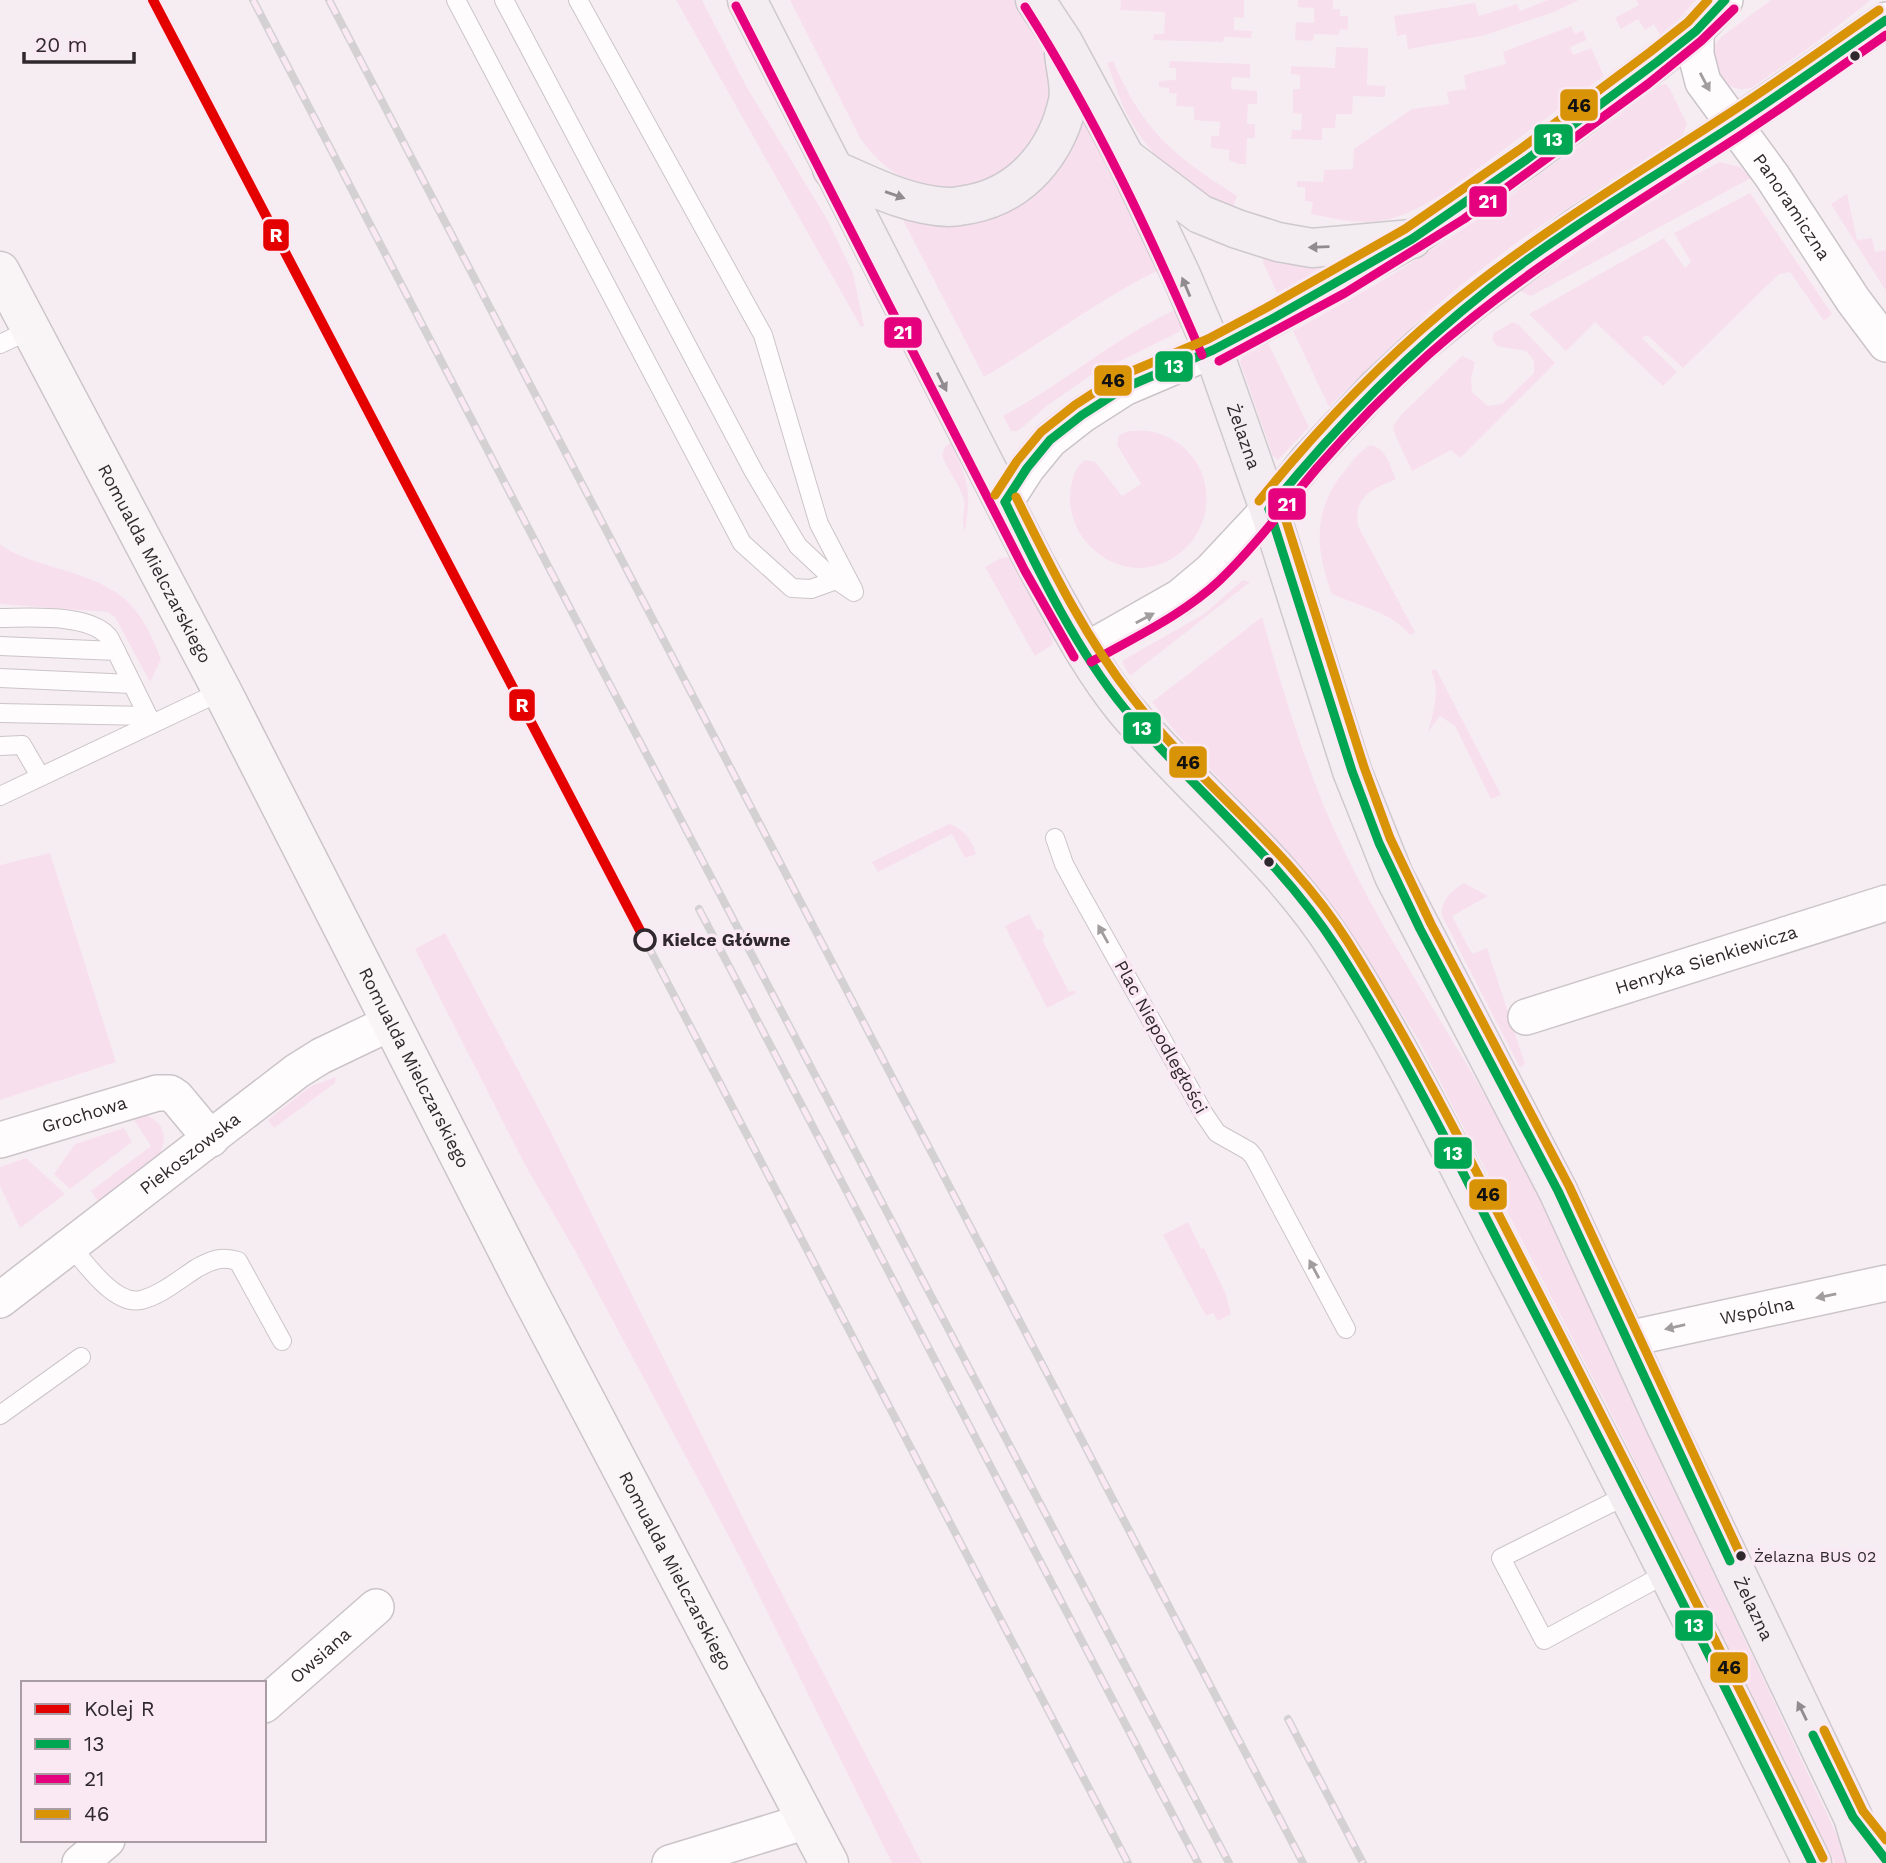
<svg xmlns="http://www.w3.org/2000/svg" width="1886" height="1863" font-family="'Work Sans',sans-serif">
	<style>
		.green { fill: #f8dfee }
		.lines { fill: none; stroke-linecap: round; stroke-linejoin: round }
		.lane-casing { stroke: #cbc4c8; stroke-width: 20 }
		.street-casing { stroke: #cbc4c8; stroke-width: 38 }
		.secondary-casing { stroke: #cbc4c8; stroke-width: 41 }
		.primary-casing { stroke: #cec9cc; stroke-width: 41 }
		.lane { stroke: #fefcfd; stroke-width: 18 }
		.street { stroke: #fefcfd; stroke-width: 35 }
		.secondary { stroke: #f9f4f6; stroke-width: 38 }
		.primary { stroke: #f3ecf0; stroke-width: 38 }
		.rail-casing { stroke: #d4d1d3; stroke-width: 8 }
		.rail { stroke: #fae9f3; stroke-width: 5; stroke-dasharray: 16; stroke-linecap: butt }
		.bus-1-casing { stroke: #fae9f3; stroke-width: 14 }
		.bus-2-casing { stroke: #fae9f3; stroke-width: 14 }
		.bus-3-casing { stroke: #fae9f3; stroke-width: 14 }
		.bus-1 { stroke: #00a651; stroke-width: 9 }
		.bus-2 { stroke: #e5007d; stroke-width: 9 }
		.bus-3 { stroke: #d99307; stroke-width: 9 }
		.rail-1-casing { stroke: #fae9f3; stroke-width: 16 }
		.rail-1 { stroke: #e50000; stroke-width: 10 }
		.oneway { fill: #a19d9f }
		.oneway2 { fill: #918a8e }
		.bus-dot { fill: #2f282c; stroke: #fae9f3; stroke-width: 2.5 }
		.stop-dot { fill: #fae9f3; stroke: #2f282c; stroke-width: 3.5 }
		.labels { text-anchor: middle; stroke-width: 7; stroke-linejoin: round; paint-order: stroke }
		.bus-label { font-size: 16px; fill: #2f282c; stroke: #fae9f3; text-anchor: start }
		.street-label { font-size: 18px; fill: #2f282c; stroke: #fae9f3 }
		.stop-label { font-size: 18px; font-weight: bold; fill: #2f282c; stroke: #fae9f3; text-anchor: start }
		.line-badge { stroke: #fae9f3; stroke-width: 2.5 }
		.badge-label { font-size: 19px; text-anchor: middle; font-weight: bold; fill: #fff }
		.pale-badge-label { font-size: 19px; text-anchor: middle; font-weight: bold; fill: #111 }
	</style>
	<rect width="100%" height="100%" fill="#f6edf2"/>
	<!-- green -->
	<g class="green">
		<path d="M676 0H702L746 86 827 219 853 273 864 326 861 327Z"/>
		<path d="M790 0H1014C1029 24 1047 48 1050 77 1053 101 1045 122 1032 142 1028 149 1024 159 1017 164 964 206 898 194 860 138Z"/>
		<path d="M1121 0H1244V18L1234 17V30L1252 31 1251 38 1224 37 1223 42 1153 40 1154 34H1164L1165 12 1120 10Z"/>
		<path d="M1298 0H1333V9H1340V16H1348V30L1340 29 1339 35 1314 34 1313 41 1295 40 1296 22 1314 23V8L1298 7Z"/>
		<path d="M1548 0H1579L1554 12 1482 36 1408 49 1406 34 1397 36 1394 16 1475 3 1479 16 1517 4 1520 11Z"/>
		<path d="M1636 0H1696L1680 18 1660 35 1654 24 1645 30 1638 19 1621 29 1615 18 1639 5Z"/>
		<path d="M1771 0H1871L1820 40 1753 87C1735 94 1725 83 1713 71V47L1721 37Z"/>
		<path d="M1571 26 1575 34 1583 30 1587 40 1570 47 1573 55 1591 48 1604 76 1446 192C1393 225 1373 228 1311 214L1313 202 1305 201V187H1297V181L1323 182 1324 170 1353 169 1354 149 1412 109 1449 104 1447 92 1466 89 1464 75 1506 64 1503 52Z"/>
		<path d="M1336 47 1368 48 1367 85 1385 86V97L1353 96 1352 114H1336L1335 128H1322V140L1291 139 1292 130H1301L1302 114 1293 113V89H1300V75L1291 74V66L1335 68Z"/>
		<path d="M1113 61C1144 133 1174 155 1237 196L1231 212C1191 193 1150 157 1129 118 1119 101 1114 81 1107 63Z"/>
		<path d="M1170 61 1250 64V78L1232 77 1231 89 1257 91V104H1248L1247 124H1255V138H1247L1246 164H1238L1229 160V150L1211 148V136H1219L1220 122 1194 120V107L1176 106 1177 94 1169 93V88L1159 87V81L1176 80V68H1169Z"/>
		<path d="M1666 84 1670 89 1687 124 1683 135C1615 178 1546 219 1483 268 1428 310 1378 357 1329 407L1293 331C1339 305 1386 280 1431 250 1509 199 1584 142 1659 85Z"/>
		<path d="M1083 122 1086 124 1159 270C1097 300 1043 343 984 377L904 222 903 217 959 222 1078 123Z"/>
		<path d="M1720 162 1740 167 1751 178 1531 296 1520 291 1638 210 1700 172Z"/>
		<path d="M1750 193 1832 314 1824 321 1790 272 1779 274 1683 368 1647 335 1642 338 1677 372 1663 386 1595 322 1566 351 1529 314 1664 238 1685 268 1691 262 1674 233Z"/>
		<path d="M1847 194 1857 240 1872 238 1875 252 1886 250V291L1831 204Z"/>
		<path d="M1264 254 1324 263 1325 266 1277 293 1263 262Z"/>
		<path d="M1175 310 1182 327 1179 332 1090 376 1048 405 1018 431H1011L1003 416C1063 384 1114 338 1175 310Z"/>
		<path d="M1513 322 1519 325 1555 363 1460 458 1451 450 1412 471 1395 435 1393 426 1402 414 1462 356 1475 362 1471 379 1472 392 1488 406 1502 404 1534 373V361L1526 351 1497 346 1492 340 1494 333Z"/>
		<path d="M1268 343 1309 427 1278 460 1273 456 1240 362 1242 357Z"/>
		<path d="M1130 431C1139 431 1148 430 1157 433 1218 451 1224 531 1168 561 1117 587 1058 536 1072 482 1074 473 1077 466 1085 460L1095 462 1122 496 1141 484 1117 445 1119 435Z"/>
		<path d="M951 442C968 481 972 488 965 531 960 520 967 509 963 497 958 482 947 470 942 455L945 447Z"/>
		<path d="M1370 445C1386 447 1390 466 1396 479 1372 490 1354 495 1358 526L1415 632 1410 635C1392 612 1358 606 1332 594 1314 547 1313 507 1347 468 1354 459 1360 451 1370 445Z"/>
		<path d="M0 544C14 555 34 561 50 566 114 585 137 595 161 659L150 682 115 617 108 612 0 604Z"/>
		<path d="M1009 557 1054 635 1052 645 1035 656 985 567 1001 558Z"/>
		<path d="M1243 580 1250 582 1130 676 1122 662 1125 659 1204 614Z"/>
		<path d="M1262 617C1282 688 1303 759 1333 827 1375 921 1433 1005 1484 1094 1536 1184 1580 1279 1620 1375L1850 1863H1835L1609 1409 1419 1041 1345 923 1324 896 1280 843 1177 734 1152 702Z"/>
		<path d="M1436 669 1501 795 1491 799 1455 726 1440 716 1428 732C1433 712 1441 691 1431 671Z"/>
		<path d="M949 824C963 828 972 840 976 854L965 858 952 834 878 872 872 862Z"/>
		<path d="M50 853 116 1062 0 1100V865Z"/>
		<path d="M1464 883 1488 896 1452 916 1472 954 1487 948 1525 1064 1520 1068 1442 916C1440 901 1451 891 1464 883Z"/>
		<path d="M1029 914 1037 930 1041 929 1045 937 1042 939 1069 992 1075 990 1076 993 1047 1008 1005 926Z"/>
		<path d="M445 933 550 1130 750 1532 922 1863H892L742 1561 577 1254 525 1165 415 949Z"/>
		<path d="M336 1077 335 1083 274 1128 268 1120 311 1086Z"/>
		<path d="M144 1115C167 1121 169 1143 156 1160L100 1204 91 1191 151 1146 132 1117Z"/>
		<path d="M124 1128 132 1142 70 1189 54 1174 75 1144Z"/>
		<path d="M26 1158 65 1194 20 1228 0 1186V1167Z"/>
		<path d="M1188 1222 1201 1249 1204 1248 1226 1295 1231 1314 1218 1321 1213 1313 1206 1316 1163 1235Z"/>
	</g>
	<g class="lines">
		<!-- lane casing -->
		<g class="lane-casing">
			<g id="lane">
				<path d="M456 0 742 543 792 588 811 589 836 580"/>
				<path d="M504 0 754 472 798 546 829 575 854 592"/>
				<path d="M578 0 763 335 819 524 853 589"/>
				<path d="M0 344 30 330"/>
				<path d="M0 618C29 618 87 613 108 636 111 640 113 646 116 651"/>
				<path d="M0 646 116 651 148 716"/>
				<path d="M0 678 132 684"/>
				<path d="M0 713 148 716 152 724"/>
				<path d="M0 746 22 745 40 776"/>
				<path d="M0 796 222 691"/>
				<path d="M1055 838 1064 864 1078 890 1204 1114 1217 1133 1249 1151 1254 1157 1346 1329"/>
				<path d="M71 1246C85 1263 115 1306 141 1300 161 1295 180 1279 197 1268 212 1260 221 1256 238 1261L282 1341"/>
				<path d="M0 1415 81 1357"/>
				<path d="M1629 1494 1501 1558 1544 1640 1669 1572"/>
			</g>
		</g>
		<!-- street casing -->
		<g class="street-casing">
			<g id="street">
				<path id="s1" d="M1696 31V55L1703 82 1772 176 1853 300 1886 344"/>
				<path d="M1005 502 1027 468 1050 440 1082 415 1124 388 1213 350 1272 319 1412 239 1526 160 1657 62 1696 31 1725 0"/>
				<path d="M1085 651 1180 597 1211 571 1269 509 1307 461 1375 388 1421 345 1476 300 1576 226 1734 125 1886 20"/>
				<path id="s2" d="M1526 1017 1886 903"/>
				<path id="s3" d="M0 1140 157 1093H170L176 1097 211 1139"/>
				<path id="s4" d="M0 1300 297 1071 321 1056 390 1023"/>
				<path id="s5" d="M1627 1339 1886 1283"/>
				<path id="s6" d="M264 1705 376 1607"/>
				<path d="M80 1863 107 1840"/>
				<path d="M670 1863 807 1821"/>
			</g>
		</g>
		<!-- secondary casing -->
		<g class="secondary-casing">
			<g id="secondary">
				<path id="s7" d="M0 271 222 691 526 1287 829 1863"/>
			</g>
		</g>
		<!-- primary casing -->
		<g class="primary-casing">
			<g id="primary">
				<path d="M747 0 1036 565C1063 613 1089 665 1124 708 1192 790 1279 857 1337 948 1404 1051 1455 1161 1512 1270 1615 1466 1715 1664 1812 1863"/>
				<path id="s8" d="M1035 0 1063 42 1125 157 1181 275 1213 350 1269 509 1352 771 1394 876 1558 1191 1664 1422 1853 1817 1867 1863"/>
				<path d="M1130 161 1200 214 1237 229 1278 242 1312 248 1412 239"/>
				<path d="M832 169C869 185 908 206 949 207 956 207 964 205 971 204 1022 194 1057 152 1068 101 1071 87 1065 68 1064 53"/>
			</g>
		</g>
		<!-- lane -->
		<use href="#lane" class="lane"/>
		<!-- street -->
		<use href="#street" class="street"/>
		<!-- secondary -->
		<use href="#secondary" class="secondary"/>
		<!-- primary -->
		<use href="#primary" class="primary"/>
		<!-- rail casing -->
		<g class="rail-casing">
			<g id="rail">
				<path d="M253 0 608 681 1229 1863"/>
				<path d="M329 0 1303 1863"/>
				<path d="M699 909 1198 1863"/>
				<path d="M645 940 1128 1863"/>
				<path d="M1288 1719 1363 1863"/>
			</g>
		</g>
		<!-- rail -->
		<use href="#rail" class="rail"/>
		<!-- bus-1 casing -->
		<g class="bus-1-casing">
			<g id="bus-1">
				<path d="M1005 502C1038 570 1077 651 1125 709 1194 790 1279 858 1337 948 1408 1058 1464 1176 1524 1292 1622 1481 1718 1672 1812 1863"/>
				<path d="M1005 502 1027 468 1050 440 1082 415 1124 388 1213 350 1272 319 1412 239 1526 160 1657 62 1696 31 1725 0"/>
				<path d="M1269 509 1352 771 1379 843 1420 929 1558 1191 1730 1561"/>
				<path d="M1269 509C1335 427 1408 353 1490 288 1561 232 1639 186 1715 137 1773 100 1829 59 1886 20"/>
				<path d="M1813 1735 1853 1817 1886 1860"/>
			</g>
		</g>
		<!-- bus-2 casing -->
		<g class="bus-2-casing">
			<g id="bus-2">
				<path d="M736 6 1025 571 1074 657"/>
				<path d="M1025 7C1095 117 1150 234 1202 355"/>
				<path d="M1219 361 1345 293 1464 219 1648 84 1701 41 1734 9"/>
				<path d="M1091 662C1135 637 1183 615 1220 580 1256 545 1285 506 1317 468 1351 429 1389 390 1428 355 1522 271 1632 206 1738 137 1788 104 1837 69 1886 35"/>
			</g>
		</g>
		<!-- bus-3 casing -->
		<g class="bus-3-casing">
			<g id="bus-3">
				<path d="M995 495 1017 461 1041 432 1075 405 1118 377 1208 339 1266 308 1405 229 1519 150 1650 52 1688 22 1708 0"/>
				<path d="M1016 497C1050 565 1084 636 1132 697 1198 784 1290 849 1348 942 1419 1056 1478 1175 1539 1293 1636 1481 1730 1669 1823 1858"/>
				<path d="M1259 501C1315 432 1375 368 1443 311 1530 238 1627 180 1722 118 1775 84 1827 46 1879 10"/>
				<path d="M1281 505 1364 767 1390 838 1431 924 1569 1186 1741 1556"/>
				<path d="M1824 1730 1863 1811 1886 1840"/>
			</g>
		</g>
		<!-- bus-1 -->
		<use href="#bus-1" class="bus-1"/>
		<!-- bus-2 -->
		<use href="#bus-2" class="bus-2"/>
		<!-- bus-3 -->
		<use href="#bus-3" class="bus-3"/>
		<!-- rail-1 casing -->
		<g class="rail-1-casing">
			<path id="rail-1" d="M153 0 645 940"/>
		</g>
		<!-- rail-1 -->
		<use href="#rail-1" class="rail-1"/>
	</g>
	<!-- one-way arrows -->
	<defs><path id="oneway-solid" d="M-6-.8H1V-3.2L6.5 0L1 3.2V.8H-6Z" transform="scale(1.75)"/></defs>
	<g class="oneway">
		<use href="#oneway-solid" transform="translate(1705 82) rotate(62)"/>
		<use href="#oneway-solid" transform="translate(1145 618) rotate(-28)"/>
		<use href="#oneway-solid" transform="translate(1103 934) rotate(-119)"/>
		<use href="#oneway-solid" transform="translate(1314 1269) rotate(-118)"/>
		<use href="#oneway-solid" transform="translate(1826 1296) rotate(168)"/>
		<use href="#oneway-solid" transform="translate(1675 1327) rotate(167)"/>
	</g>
	<g class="oneway2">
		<use href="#oneway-solid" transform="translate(895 195) rotate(19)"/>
		<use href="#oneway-solid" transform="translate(1319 247) rotate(178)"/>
		<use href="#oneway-solid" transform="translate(1186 287) rotate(-113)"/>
		<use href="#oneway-solid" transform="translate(942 382) rotate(63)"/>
		<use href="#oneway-solid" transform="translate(1802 1711) rotate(-116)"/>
	</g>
	<!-- markers -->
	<g class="bus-dot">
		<circle cx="1855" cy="56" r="6"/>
		<circle cx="1269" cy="862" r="6"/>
		<circle cx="1741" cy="1556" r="6"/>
	</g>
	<circle class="stop-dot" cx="645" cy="940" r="10"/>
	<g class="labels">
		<!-- bus labels -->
		<g class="bus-label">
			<text x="1754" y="1562">Żelazna BUS 02</text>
		</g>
		<!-- street labels -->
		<g class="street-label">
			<text dy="6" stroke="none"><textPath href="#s1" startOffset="205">Panoramiczna</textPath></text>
			<text dy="6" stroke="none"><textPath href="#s8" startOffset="485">Żelazna</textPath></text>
			<text dy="6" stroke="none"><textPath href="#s7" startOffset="331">Romualda Mielczarskiego</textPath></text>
			<text dy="6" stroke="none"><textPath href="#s2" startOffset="189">Henryka Sienkiewicza</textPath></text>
			<text transform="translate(1161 1037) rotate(61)" y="6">Plac Niepodległości</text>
			<text dy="6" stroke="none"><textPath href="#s7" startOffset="898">Romualda Mielczarskiego</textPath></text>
			<text dy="6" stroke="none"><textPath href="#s3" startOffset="88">Grochowa</textPath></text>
			<text dy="6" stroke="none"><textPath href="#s4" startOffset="240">Piekoszowska</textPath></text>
			<text dy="6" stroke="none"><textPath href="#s5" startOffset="133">Wspólna</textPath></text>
			<text dy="6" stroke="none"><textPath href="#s7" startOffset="1465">Romualda Mielczarskiego</textPath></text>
			<text dy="6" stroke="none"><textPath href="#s8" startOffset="1766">Żelazna</textPath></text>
			<text dy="6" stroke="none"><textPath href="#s6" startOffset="75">Owsiana</textPath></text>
		</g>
		<!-- stop labels -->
		<g class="stop-label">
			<text x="662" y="946">Kielce Główne</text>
		</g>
	</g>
	<g class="line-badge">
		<rect x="1559" y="88" width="40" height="34" rx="7" fill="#d99307"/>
		<rect x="1533" y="123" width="41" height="33" rx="7" fill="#00a651"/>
		<rect x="1468" y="185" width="40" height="33" rx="7" fill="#e5007d"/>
		<rect x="262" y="218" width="28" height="34" rx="7" fill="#e50000"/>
		<rect x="883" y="316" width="40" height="33" rx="7" fill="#e5007d"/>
		<rect x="1154" y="350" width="40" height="33" rx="7" fill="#00a651"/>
		<rect x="1093" y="364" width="40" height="33" rx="7" fill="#d99307"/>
		<rect x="1267" y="487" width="40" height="34" rx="7" fill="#e5007d"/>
		<rect x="508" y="688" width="28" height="34" rx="7" fill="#e50000"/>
		<rect x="1122" y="711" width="40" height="34" rx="7" fill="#00a651"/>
		<rect x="1168" y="745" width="40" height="34" rx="7" fill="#d99307"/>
		<rect x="1433" y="1136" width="40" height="34" rx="7" fill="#00a651"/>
		<rect x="1468" y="1178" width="40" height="33" rx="7" fill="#d99307"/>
		<rect x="1674" y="1609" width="40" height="33" rx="7" fill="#00a651"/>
		<rect x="1709" y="1651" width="40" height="33" rx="7" fill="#d99307"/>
	</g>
	<g class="badge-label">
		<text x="1553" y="146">13</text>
		<text x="1488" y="208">21</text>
		<text x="276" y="242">R</text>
		<text x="903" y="339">21</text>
		<text x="1174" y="373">13</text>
		<text x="1287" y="511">21</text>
		<text x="522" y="712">R</text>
		<text x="1142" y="735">13</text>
		<text x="1453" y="1160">13</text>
		<text x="1694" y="1632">13</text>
	</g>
	<g class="pale-badge-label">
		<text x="1579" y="112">46</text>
		<text x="1113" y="387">46</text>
		<text x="1188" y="769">46</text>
		<text x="1488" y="1201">46</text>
		<text x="1729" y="1674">46</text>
	</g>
	<!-- legend -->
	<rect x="21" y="1681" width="245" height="161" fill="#fae9f3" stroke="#a99ca3" stroke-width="2"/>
	<rect x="35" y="1704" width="35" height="10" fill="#e50000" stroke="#a99ca3" stroke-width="2"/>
	<text x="84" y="1716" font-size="21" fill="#2f282c">Kolej R</text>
	<rect x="35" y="1739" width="35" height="10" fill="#00a651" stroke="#a99ca3" stroke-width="2"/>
	<text x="84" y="1751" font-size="21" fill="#2f282c">13</text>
	<rect x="35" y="1774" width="35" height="10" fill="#e5007d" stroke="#a99ca3" stroke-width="2"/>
	<text x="84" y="1786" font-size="21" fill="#2f282c">21</text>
	<rect x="35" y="1809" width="35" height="10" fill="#d99307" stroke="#a99ca3" stroke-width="2"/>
	<text x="84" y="1821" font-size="21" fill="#2f282c">46</text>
	<!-- scale -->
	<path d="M24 52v10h110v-10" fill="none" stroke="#2f282c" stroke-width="3.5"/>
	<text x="35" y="52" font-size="21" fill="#2f282c" stroke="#fae9f3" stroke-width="5" paint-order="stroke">20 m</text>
</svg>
